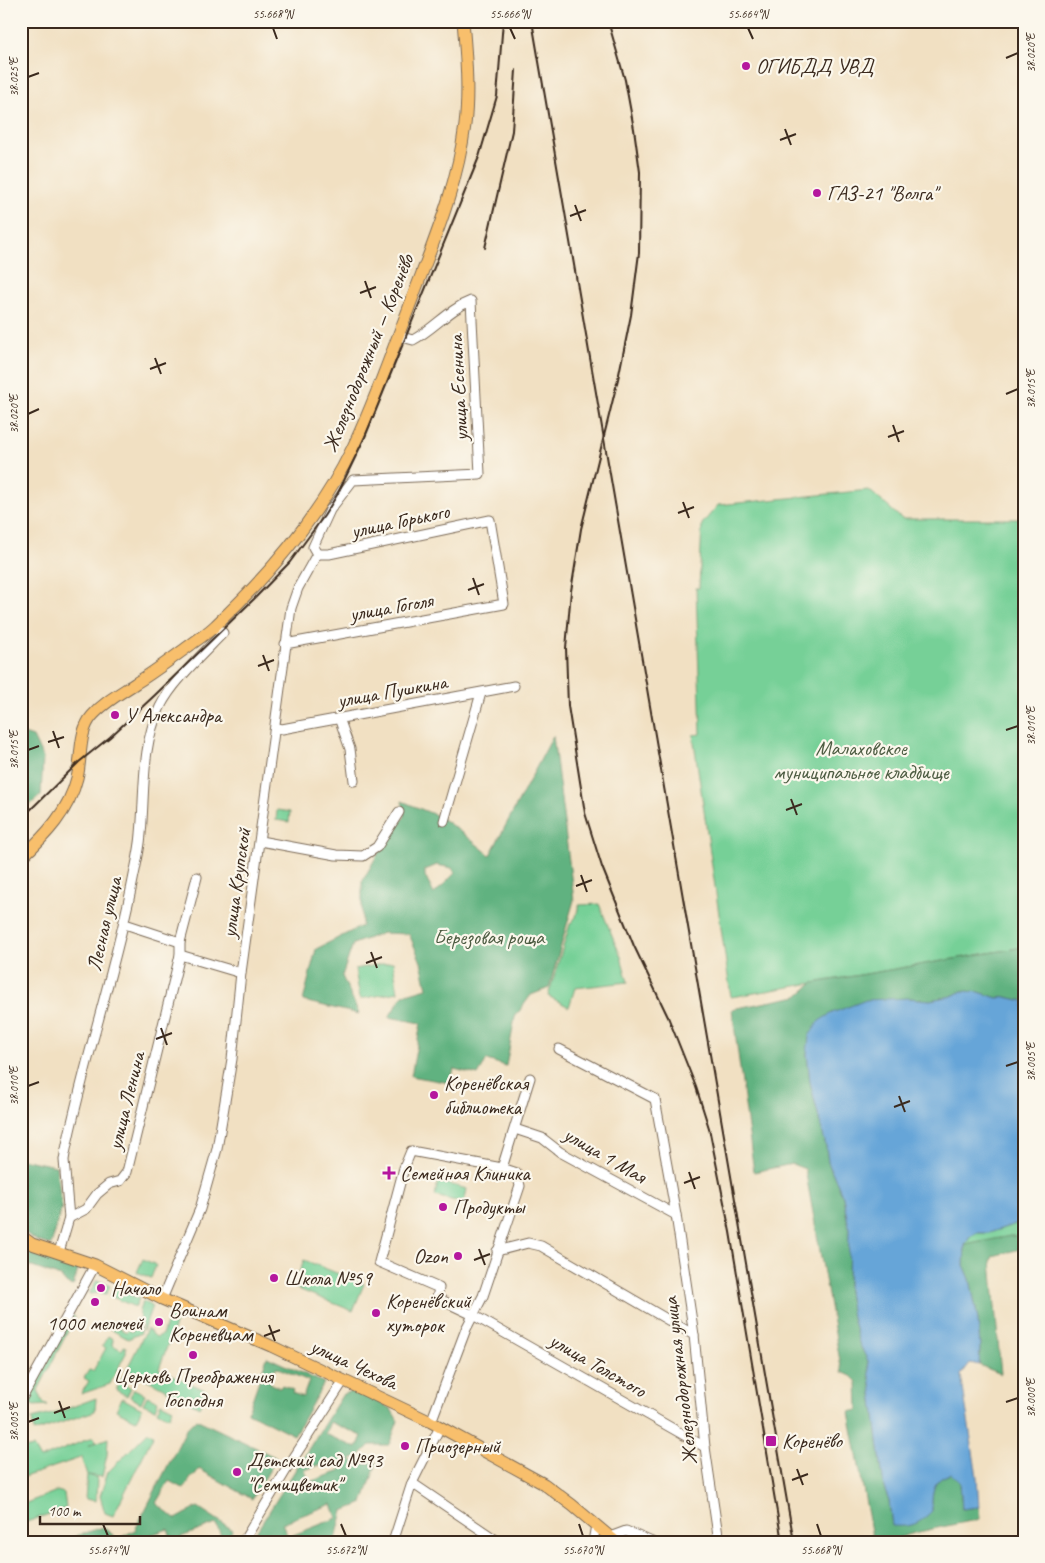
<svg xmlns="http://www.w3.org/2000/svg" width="1045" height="1563" font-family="Caveat,sans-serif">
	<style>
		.green { fill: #76d097; stroke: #587d5a }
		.forest { fill: #60b280; stroke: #4e6e4f; fill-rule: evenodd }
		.water { fill: #66a5d8; stroke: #50687b }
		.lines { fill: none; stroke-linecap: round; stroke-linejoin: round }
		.minor-casing { stroke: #7b6a57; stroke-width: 11 }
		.major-casing { stroke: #7b6a57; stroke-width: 13 }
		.minor { stroke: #fff; stroke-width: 9 }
		.major { stroke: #f8bf6c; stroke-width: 11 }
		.rail { stroke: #3b2a1e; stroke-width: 2 }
		.ticks { fill: none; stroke: #3b2a1e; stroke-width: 2 }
		.poi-dot { fill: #b5179e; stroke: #fbf7ec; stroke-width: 2 }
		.labels { text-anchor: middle; stroke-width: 4.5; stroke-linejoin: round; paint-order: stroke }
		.poi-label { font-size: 21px; fill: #3b2a1e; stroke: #fbf7ec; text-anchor: start }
		.street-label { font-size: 21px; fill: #3b2a1e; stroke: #fbf7ec }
		.park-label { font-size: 21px; fill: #4d5c42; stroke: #fbf7ec }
		.neatline { fill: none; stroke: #3b2a1e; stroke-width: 2 }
		.ticks-label { font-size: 12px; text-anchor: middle; fill: #3b2a1e }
	</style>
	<rect width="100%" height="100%" fill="#fbf7ec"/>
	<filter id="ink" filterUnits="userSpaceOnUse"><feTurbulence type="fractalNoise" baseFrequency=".02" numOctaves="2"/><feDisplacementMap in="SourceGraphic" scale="10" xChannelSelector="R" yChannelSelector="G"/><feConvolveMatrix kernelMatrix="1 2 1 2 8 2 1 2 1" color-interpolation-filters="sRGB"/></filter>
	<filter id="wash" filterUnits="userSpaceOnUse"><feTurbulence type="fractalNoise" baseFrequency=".0096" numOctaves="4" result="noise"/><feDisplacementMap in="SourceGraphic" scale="20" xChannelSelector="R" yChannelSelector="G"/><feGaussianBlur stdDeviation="1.12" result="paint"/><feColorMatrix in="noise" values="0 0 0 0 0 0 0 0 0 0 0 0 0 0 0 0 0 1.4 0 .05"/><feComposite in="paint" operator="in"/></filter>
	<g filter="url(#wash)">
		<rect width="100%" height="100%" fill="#f1e0c2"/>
		<!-- green -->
		<g class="green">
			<path d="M869 490 902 519H1024V947L731 997 693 735 701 734 696 588H699L702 524 718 505Z"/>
			<path d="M277 810 290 812 289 822 276 820Z"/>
			<path d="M599 904 621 957 628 982 575 988 569 1007 548 996 570 924 576 917 579 905Z"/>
			<path d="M393 962 398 992 360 999 355 969Z"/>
			<path d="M438 1181 467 1189 464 1203 435 1196Z"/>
			<path d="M1024 1221V1248L965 1245 970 1237 976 1233H989Z"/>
			<path d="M143 1259 156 1265 151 1278 137 1272Z"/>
			<path d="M304 1260 364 1284 353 1311 293 1287Z"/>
			<path d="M97 1280 110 1286 106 1294 99 1293 89 1294Z"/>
			<path d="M114 1287 139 1299 135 1307 110 1296Z"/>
			<path d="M143 1301 152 1306 143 1331 139 1310Z"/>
			<path d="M72 1315 75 1317 38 1390 43 1402 48 1405 34 1406 27 1402Z"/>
			<path d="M169 1316 177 1319 159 1369 207 1391 199 1407 131 1371 125 1384 131 1388 127 1396 116 1390 147 1329 156 1337 162 1335Z"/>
			<path d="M138 1320 141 1333 128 1339 110 1329 111 1324 126 1332 128 1330 132 1332Z"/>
			<path d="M108 1336 113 1339 112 1345 122 1350 124 1346 126 1347V1353L110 1384 81 1394 89 1381 84 1378 89 1370 93 1371 106 1348 102 1346Z"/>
			<path d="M134 1389 145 1394 141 1403 130 1397Z"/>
			<path d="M147 1396 158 1401 155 1409 143 1404Z"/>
			<path d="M96 1398 95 1411 34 1432 32 1419 56 1413Z"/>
			<path d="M122 1398 142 1409 136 1420 116 1410Z"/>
			<path d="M161 1403 173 1409 169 1417 157 1411Z"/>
			<path d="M148 1432 154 1434 113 1516 105 1513 100 1496 108 1472Z"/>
			<path d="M93 1437 97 1441 88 1446 108 1438 107 1455 102 1477 88 1475 97 1478 96 1501 85 1499 87 1475 82 1460 83 1457 21 1478V1451L23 1449 33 1447 40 1459Z"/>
			<path d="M57 1491 64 1493 66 1508 21 1524V1505Z"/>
		</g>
		<!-- forest -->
		<g class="forest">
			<path d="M21 733 33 737 43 758 41 795 21 813Z"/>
			<path d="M553 736 574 900 549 988 531 995 515 1017 506 1066 487 1060 478 1075 454 1069 450 1083 411 1076 421 1023 389 1017 403 995 427 988 421 962 409 934 383 933 353 944 342 976 359 1014 303 1001 316 949 362 926V882L376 857 405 816 402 801 440 817 465 835 490 855ZM437 865 452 868 455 873 434 894 425 876V870Z"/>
			<path d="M1024 947V1001L1006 997 997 998 979 992 962 991 952 996 930 1000 909 998 807 1054 810 1082 826 1146 828 1162 843 1197 849 1229 848 1291 852 1317 859 1343 868 1361 884 1488 889 1501 892 1525 932 1511C932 1493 931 1479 951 1474L960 1482 962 1509 979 1507 980 1519C964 1523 899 1534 890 1542H873L849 1412 858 1410 857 1382 851 1376 842 1372 805 1169 792 1164 754 1172 732 1009 798 996 813 983Z"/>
			<path d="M21 1159 56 1166 62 1207 51 1245 37 1241 21 1230Z"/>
			<path d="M1010 1236H1024V1248L993 1256 991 1261 1001 1374 979 1365 980 1347 978 1320 970 1279 964 1265 965 1245Z"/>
			<path d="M25 1250 79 1266 73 1286 67 1284 61 1277 21 1263Z"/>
			<path d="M267 1357 324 1383 294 1435 248 1412ZM276 1367 309 1381 303 1397 292 1393 293 1390 282 1385 280 1388 270 1383Z"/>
			<path d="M361 1390 391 1409 398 1421 389 1445H370L360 1455 351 1459 358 1465 377 1462 363 1503 343 1511 335 1542H250L343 1394ZM330 1422 362 1436 357 1448 325 1434ZM337 1459 341 1471 309 1482 305 1470ZM332 1504 337 1518 288 1537 282 1523Z"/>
			<path d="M196 1419 277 1458 252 1499 199 1469 194 1476H192L184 1489 169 1481 156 1503 176 1519 198 1507 233 1530 223 1542H206L221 1536 216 1524 181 1537 182 1542H168L172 1540 168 1529 130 1542H58L103 1527 118 1539 135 1530 187 1428Z"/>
		</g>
		<!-- water -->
		<path class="water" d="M962 991 979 992 997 998 1006 997 1024 1001V1221L989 1233H976L970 1237 965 1245 964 1265 970 1279 978 1320 980 1347 979 1365 970 1363 961 1375 977 1477 979 1507 962 1509 960 1482 951 1474C931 1479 932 1494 932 1511 918 1525 912 1527 892 1526L889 1501 884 1488 868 1361 859 1343 852 1317 848 1291 849 1228 843 1197 828 1162 826 1146 810 1082 807 1054 809 1036 819 1021 832 1013 866 1000 909 998 930 1000 952 996Z"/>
	</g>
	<g filter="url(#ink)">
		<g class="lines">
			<!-- minor casing -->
			<g class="minor-casing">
				<g id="minor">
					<path d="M285 644 504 604 490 520 329 554H317"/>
					<path d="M339 718 350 749 354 781"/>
					<path d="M276 728 282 729 514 686"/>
					<path d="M444 821 481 693"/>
					<path d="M260 841 336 855 363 856 377 847 399 812"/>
					<path d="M125 924 180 942"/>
					<path d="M180 955 241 973"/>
					<path d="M559 1049 655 1099 676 1215 694 1335 705 1447 719 1542"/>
					<path d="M515 1129 542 1138 560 1152 676 1215"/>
					<path d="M502 1168 530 1078"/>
					<path d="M69 1218 86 1209 97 1194 109 1184 120 1181 127 1172 180 955V942L197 877"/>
					<path d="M497 1251 528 1243 541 1246 694 1335"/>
					<path d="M59 1252 69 1218 64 1160 65 1154C84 1060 116 969 134 875 137 861 140 848 141 834 145 792 141 746 160 707 172 682 203 654 223 633L215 626"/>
					<path d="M162 1299 200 1209 217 1149 232 1059 241 973 291 608 298 588 317 554 313 547 330 510 353 480 480 474 471 301C449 309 434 329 413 340L398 336"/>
					<path d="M21 1400 95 1265"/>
					<path d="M431 1422 466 1329 483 1296 520 1186 517 1173 502 1168 411 1151 404 1168 379 1262 439 1288 437 1298 473 1315 705 1447"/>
					<path d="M412 1483 499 1542"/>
					<path d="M610 1537 626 1531 652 1542"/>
					<path d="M243 1542 291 1462 344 1380"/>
					<path d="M393 1542 412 1483 440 1427"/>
					<path d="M593 1542 596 1525"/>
				</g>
			</g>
			<!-- major casing -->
			<g class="major-casing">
				<g id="major">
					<path d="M21 858C46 835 69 811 77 778 82 759 78 732 92 716 104 702 121 693 136 683 154 672 171 659 189 646 198 639 208 633 216 625 270 574 320 515 352 449 374 404 390 356 408 310 430 250 457 190 465 125 469 92 466 55 463 21"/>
					<path d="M21 1236 32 1244 95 1265 162 1299 271 1346 431 1422 544 1484 572 1505 616 1542"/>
				</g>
			</g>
			<!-- minor -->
			<use href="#minor" class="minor"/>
			<!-- major -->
			<use href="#major" class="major"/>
			<!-- rail -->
			<g class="rail">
				<path d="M532 21 794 1542"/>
				<path d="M608 21 625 80 634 129 640 172 639 253 631 315 618 379 581 529 571 591 566 648 568 706 585 813 602 867 634 946 668 1017 696 1087 709 1128 730 1232 782 1542"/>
				<path d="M485 248 512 131 516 70"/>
				<path d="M21 819 79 762 110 737 155 695 254 599 290 562 324 516 337 495 365 437 479 157 497 96 503 21"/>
			</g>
		</g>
	</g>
	<!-- ticks -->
	<path class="ticks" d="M273 28 277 39M510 28 515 39M748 28 753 39M1006 58 1018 53M28 77 39 73M785 129 791 145M780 140 796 134M575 205 581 221M570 216 586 210M365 281 371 298M360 293 376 287M155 358 161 374M150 369 166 363M1006 394 1018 389M28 414 39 409M893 425 899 442M888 437 904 431M683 502 689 518M678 513 694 507M473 578 479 595M468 590 484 584M263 655 269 671M258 666 274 660M1006 730 1018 726M53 731 59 748M48 742 64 737M28 750 39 746M791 799 797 815M786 810 802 804M581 875 587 892M576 886 592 880M371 952 377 968M366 963 382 957M161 1028 167 1045M156 1039 172 1033M1006 1066 1018 1062M28 1086 39 1082M899 1096 905 1112M894 1107 910 1101M689 1172 695 1189M684 1183 700 1177M479 1249 485 1265M474 1260 490 1254M269 1325 275 1341M264 1336 280 1330M59 1401 65 1418M1006 1402 1018 1398M54 1413 70 1407M28 1422 39 1418M797 1469 803 1485M792 1480 808 1474M103 1524 108 1536M341 1524 346 1536M579 1524 583 1536M817 1524 821 1536"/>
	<!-- markers -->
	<g class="poi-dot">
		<circle cx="746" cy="66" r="5"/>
		<circle cx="817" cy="193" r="5"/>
		<circle cx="115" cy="715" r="5"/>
		<circle cx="434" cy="1095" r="5"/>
		<path d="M386.5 1165.5h5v5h5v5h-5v5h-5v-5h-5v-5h5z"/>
		<circle cx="443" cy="1207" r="5"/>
		<circle cx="458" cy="1256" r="5"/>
		<circle cx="274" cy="1278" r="5"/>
		<circle cx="101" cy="1288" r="5"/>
		<circle cx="95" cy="1302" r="5"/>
		<circle cx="376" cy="1313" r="5"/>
		<circle cx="159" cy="1322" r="5"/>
		<circle cx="193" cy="1355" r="5"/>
		<rect x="765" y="1435" width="12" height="12" rx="2.5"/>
		<circle cx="405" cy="1446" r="5"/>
		<circle cx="237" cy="1472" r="5"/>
	</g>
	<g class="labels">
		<!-- poi labels -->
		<g class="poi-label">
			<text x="756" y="73">ОГИБДД УВД</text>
			<text x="827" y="200">ГАЗ-21 "Волга"</text>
			<text x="125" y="722">У Александра</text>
			<text x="444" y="1090">Коренёвская<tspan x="444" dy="24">библиотека</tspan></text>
			<text x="400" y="1180">Семейная Клиника</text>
			<text x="453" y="1214">Продукты</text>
			<text x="448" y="1263" text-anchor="end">Ozon</text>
			<text x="284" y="1285">Школа №59</text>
			<text x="111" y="1295">Начало</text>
			<text x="386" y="1308">Коренёвский<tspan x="386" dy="24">хуторок</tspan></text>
			<text x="169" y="1317">Воинам<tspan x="169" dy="24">Кореневцам</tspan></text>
			<text x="95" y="1330" text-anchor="middle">1000 мелочей</text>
			<text x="193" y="1383" text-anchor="middle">Церковь Преображения<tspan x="193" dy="24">Господня</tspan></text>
			<text x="782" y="1448">Коренёво</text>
			<text x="415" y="1453">Приозерный</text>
			<text x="247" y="1467">Детский сад №93<tspan x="247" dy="24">"Семицветик"</tspan></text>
		</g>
		<!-- street labels -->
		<g class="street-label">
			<text transform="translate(368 353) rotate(-68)" y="7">Железнодорожный — Коренёво</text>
			<text transform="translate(458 388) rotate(-93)" y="7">улица Есенина</text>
			<text transform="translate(400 521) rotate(-12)" y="7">улица Горького</text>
			<text transform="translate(391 607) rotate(-10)" y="7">улица Гоголя</text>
			<text transform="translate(392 691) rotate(-10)" y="7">улица Пушкина</text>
			<text transform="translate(236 883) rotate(-82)" y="7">улица Крупской</text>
			<text transform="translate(104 924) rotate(-77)" y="7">Лесная улица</text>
			<text transform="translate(126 1101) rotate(-76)" y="7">улица Ленина</text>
			<text transform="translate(605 1155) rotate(30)" y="7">улица 1 Мая</text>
			<text transform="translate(354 1364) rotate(25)" y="7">улица Чехова</text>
			<text transform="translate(598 1365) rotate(30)" y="7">улица Толстого</text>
			<text transform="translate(680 1381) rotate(-97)" y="7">Железнодорожная улица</text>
		</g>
		<!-- park labels -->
		<g class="park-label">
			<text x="861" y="755">Малаховское<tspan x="861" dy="24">муниципальное кладбище</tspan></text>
			<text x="489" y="944">Березовая роща</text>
		</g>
	</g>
	<!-- margin -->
	<rect width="1045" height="1563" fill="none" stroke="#fbf7ec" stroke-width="55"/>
	<!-- scale -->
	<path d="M40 1516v8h100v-8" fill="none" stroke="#3b2a1e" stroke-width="2.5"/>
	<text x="48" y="1516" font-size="15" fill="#3b2a1e" stroke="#fbf7ec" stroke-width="4" paint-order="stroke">100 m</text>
	<rect x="28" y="28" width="990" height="1508" class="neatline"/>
	<g class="ticks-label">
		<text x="273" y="18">55.668°N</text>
		<text x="510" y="18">55.666°N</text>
		<text x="748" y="18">55.664°N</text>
		<text transform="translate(1031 53) rotate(-90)" y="4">38.020°E</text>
		<text transform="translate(14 77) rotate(-90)" y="4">38.025°E</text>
		<text transform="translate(1031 389) rotate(-90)" y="4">38.015°E</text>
		<text transform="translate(14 414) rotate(-90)" y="4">38.020°E</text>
		<text transform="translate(1031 726) rotate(-90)" y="4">38.010°E</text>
		<text transform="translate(14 750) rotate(-90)" y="4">38.015°E</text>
		<text transform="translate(1031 1062) rotate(-90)" y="4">38.005°E</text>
		<text transform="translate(14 1086) rotate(-90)" y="4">38.010°E</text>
		<text transform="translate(1031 1398) rotate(-90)" y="4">38.000°E</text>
		<text transform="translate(14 1422) rotate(-90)" y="4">38.005°E</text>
		<text x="108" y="1554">55.674°N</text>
		<text x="346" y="1554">55.672°N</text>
		<text x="583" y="1554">55.670°N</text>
		<text x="821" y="1554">55.668°N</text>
	</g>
</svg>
